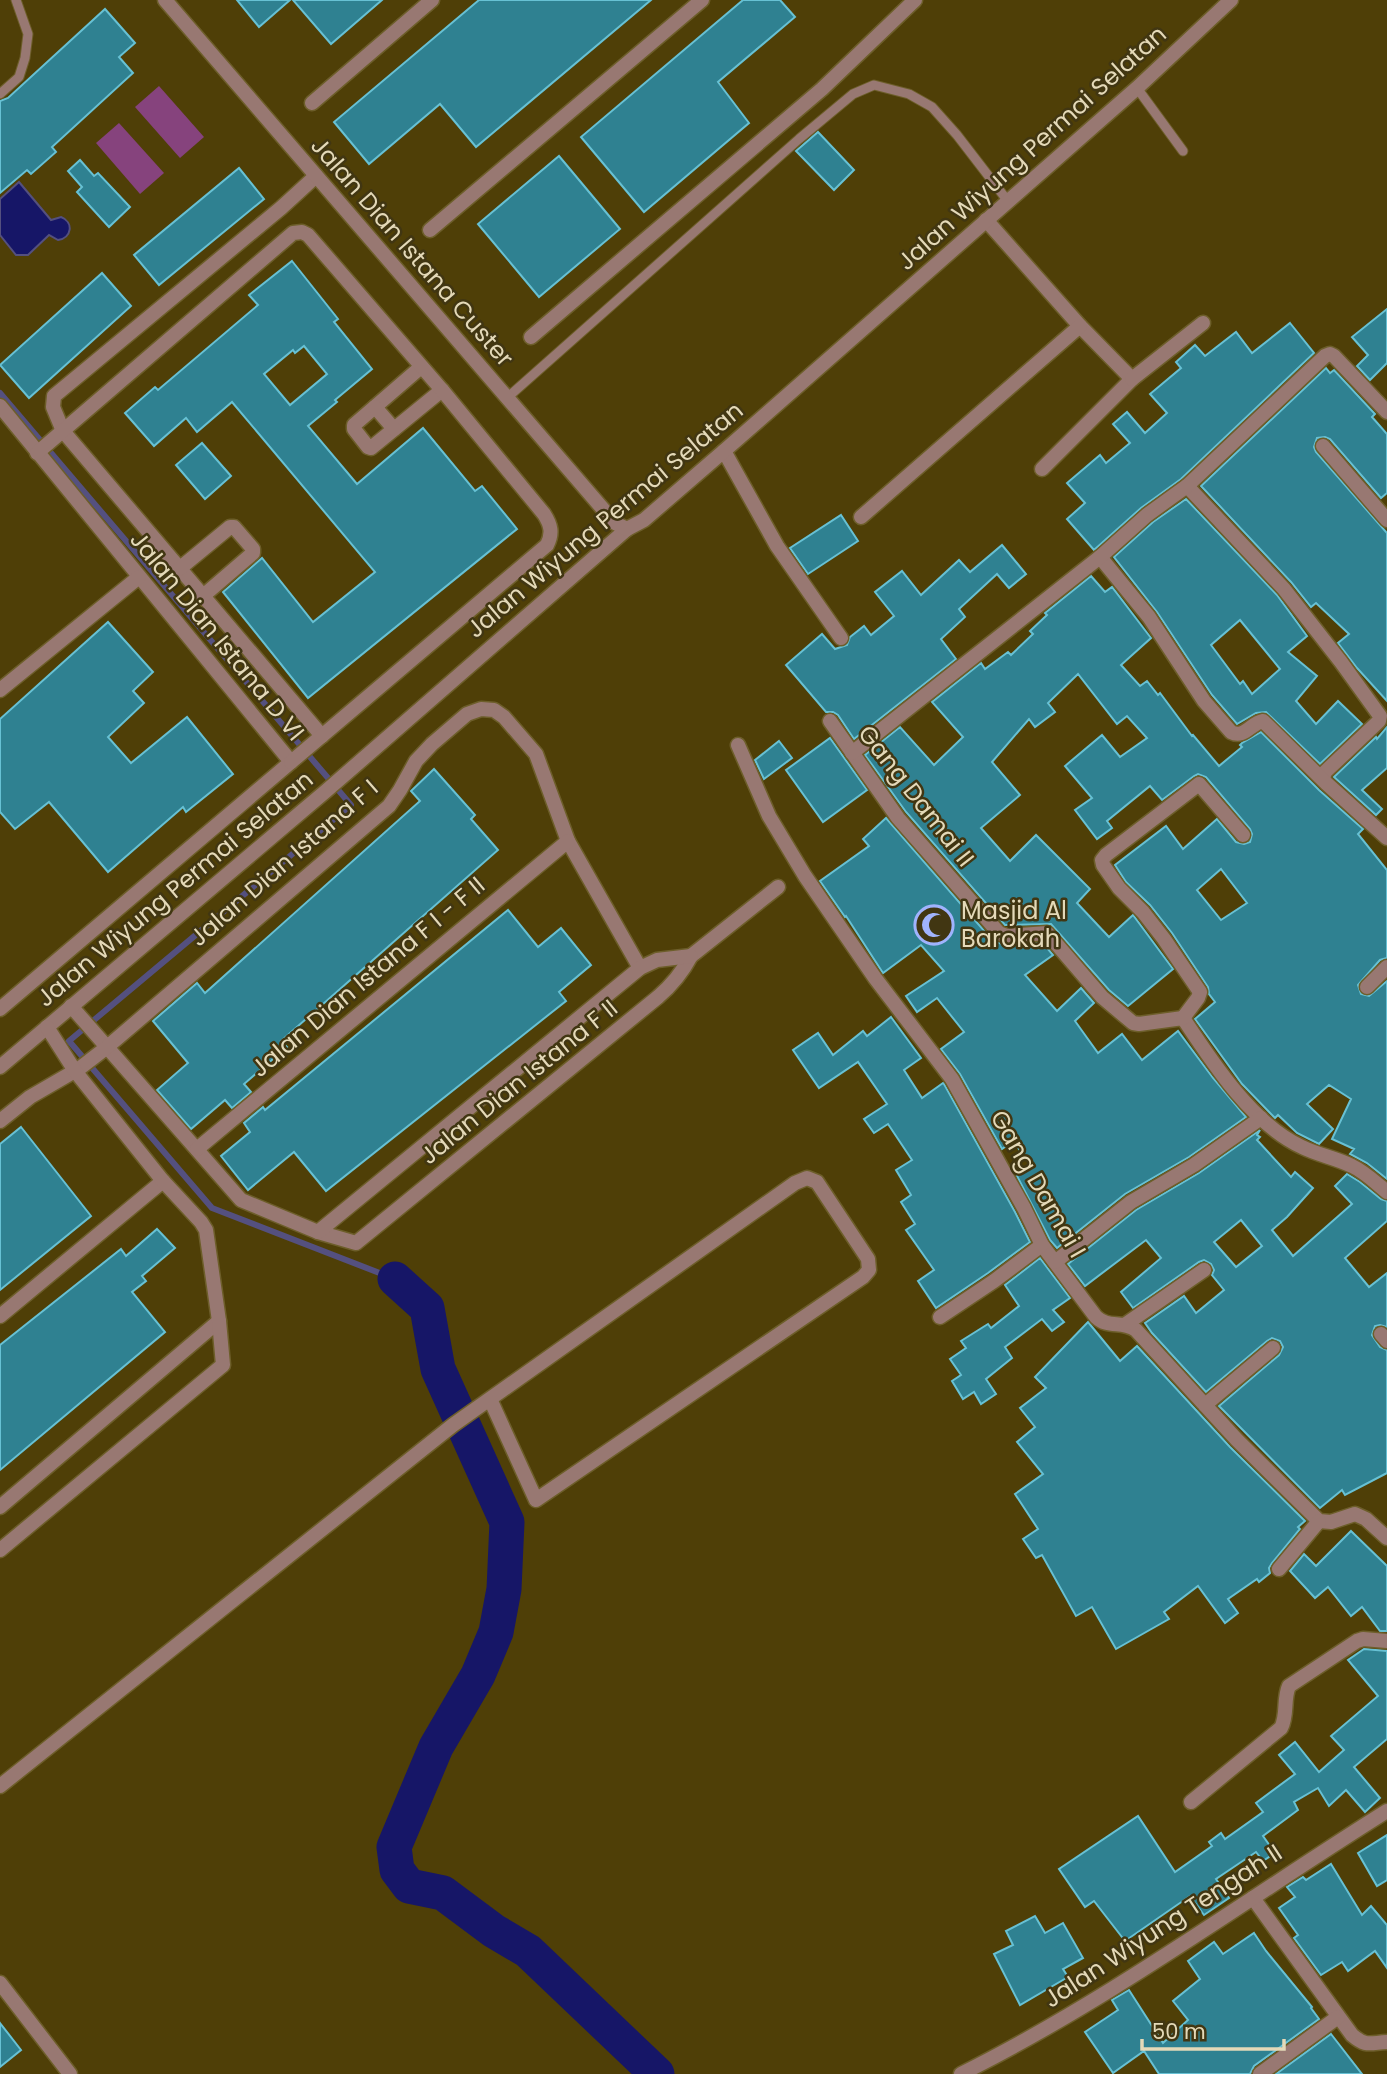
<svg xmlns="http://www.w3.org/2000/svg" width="1387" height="2074" font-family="Poppins,sans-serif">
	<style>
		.green { fill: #86437d }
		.water { fill: #161667; stroke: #54507f; stroke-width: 2 }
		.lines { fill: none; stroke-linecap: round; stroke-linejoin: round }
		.stream { stroke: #54507f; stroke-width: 6 }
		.river { stroke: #161667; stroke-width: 35 }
		.building { fill: #2f8191; stroke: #67c1d4; stroke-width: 2; fill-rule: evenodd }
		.service-casing { stroke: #6d5e2a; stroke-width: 11 }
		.minor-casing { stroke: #6d5e2a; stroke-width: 17 }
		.tertiary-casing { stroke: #6d5e2a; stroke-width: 17 }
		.service { stroke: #987872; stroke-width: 9 }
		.minor { stroke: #987872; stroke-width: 14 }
		.tertiary { stroke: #987872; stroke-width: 14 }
		.labels { text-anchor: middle; stroke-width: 5; stroke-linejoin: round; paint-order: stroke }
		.street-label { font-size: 24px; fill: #e4d9b8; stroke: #413612 }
		.poi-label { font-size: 24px; fill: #e4d9b8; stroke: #413612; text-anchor: start }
	</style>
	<rect width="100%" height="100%" fill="#4f3f07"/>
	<!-- green -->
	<g class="green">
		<path d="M159 86 204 137 180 158 135 107Z"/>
		<path d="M119 123 164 173 140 194 96 143Z"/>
	</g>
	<!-- water -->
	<path class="water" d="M19 182 51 220 61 217C74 222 72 238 58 240L49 235 28 255H16L0 235V199Z"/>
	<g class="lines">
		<!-- stream -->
		<path class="stream" d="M0 393 351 805 69 1041 212 1208 395 1279"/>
		<!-- river -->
		<path class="river" d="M395 1279 427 1308 438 1369 507 1522 504 1589 496 1632 478 1675 436 1747 394 1847 397 1870 409 1886 443 1893 494 1931 528 1951 657 2074"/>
	</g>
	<!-- building -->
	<g class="building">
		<path d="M237 0H290L259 27Z"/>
		<path d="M293 0H382L331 44Z"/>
		<path d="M479 0H651L476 147 440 104 369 164 334 122Z"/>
		<path d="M743 0H780L795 17 718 82 749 123 644 212 581 137Z"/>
		<path d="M105 9 135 43 119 57 133 73 52 147 56 152 31 174 27 170 0 193V101L8 98Z"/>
		<path d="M818 132 854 170 834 190 796 151Z"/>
		<path d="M559 156 620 229 539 297 478 224Z"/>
		<path d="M80 160 94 176 98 173 130 207 109 227 77 192 82 187 68 171Z"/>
		<path d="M239 168 264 199 159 285 134 255Z"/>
		<path d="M292 261 338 319 334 322 372 369 335 400 337 402 308 426 357 484 423 428 475 491 482 486 517 529 308 698 223 592 262 558 313 622 375 572 232 402 197 432 186 418 154 446 125 413 155 387 158 390 258 305 249 295ZM304 346 327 374 290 405 264 374 293 350 295 353Z"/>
		<path d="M102 273 131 306 29 398 0 365Z"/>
		<path d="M1387 309V363L1370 380 1357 366 1368 355 1352 337Z"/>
		<path d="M1290 323 1314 353 1181 479 1141 508 1094 550 1067 519 1085 503 1067 483 1100 455 1106 463 1130 443 1113 424 1127 412 1145 433 1167 413 1150 394 1181 368 1176 362 1195 345 1205 356 1236 332 1252 353Z"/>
		<path d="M1326 368 1330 373 1334 370 1375 414 1372 417 1387 434V493L1381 498 1330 439 1325 437 1317 438 1314 447 1316 452 1387 533V701L1357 668 1338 643 1349 634 1316 603 1311 607 1291 582 1201 486Z"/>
		<path d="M202 443 231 476 205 499 176 465Z"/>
		<path d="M1186 499 1277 595 1307 636 1288 652 1317 676 1296 701 1316 724 1338 701 1362 724 1320 764 1266 712 1256 713 1237 724 1212 695 1157 612 1114 557 1153 522ZM1240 620 1280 669 1252 694 1243 681 1240 684 1211 645Z"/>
		<path d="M841 515 858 541 808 574 790 548Z"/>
		<path d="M1002 545 1026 574 1009 588 997 574 959 609 965 617 941 639 956 659 854 739 838 715 833 712H826L786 665 822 634 835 649 847 645 850 637 864 626 871 635 894 616 875 592 902 571 921 595 959 560 970 572Z"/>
		<path d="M1091 576 1105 592 1112 587 1151 638 1121 665 1140 686 1147 681 1158 695 1160 693 1192 736 1193 735 1219 766 1242 747 1240 745 1242 743 1261 732 1319 790 1363 829 1358 834 1387 870V958L1380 960 1358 985 1361 994 1369 996 1387 981V1179L1367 1163 1350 1154 1354 1149 1332 1139 1351 1099 1329 1085 1307 1104 1333 1129 1319 1144 1297 1133 1278 1115 1275 1118 1273 1116 1242 1084 1195 1019 1215 1002 1209 994 1208 987 1172 933 1150 905 1126 882 1115 865 1166 826 1183 849 1217 819 1236 842 1244 844 1250 842 1252 834 1250 829 1206 777 1198 774 1194 776 1162 800 1150 786 1107 821 1112 828 1097 839 1075 810 1092 798 1065 766 1102 735 1120 757 1147 738 1127 716 1117 724 1078 674 1048 703 1055 712 1035 727 1029 719 992 762 1020 795 981 828 1010 861 1036 835 1090 889 1077 903 1109 937 1133 915 1173 969 1128 1006 1109 990 1051 924 1005 925 906 812 865 755 900 727 934 765 963 737 932 702 981 663 985 669 1008 652 1011 655 1033 634 1030 631 1047 615 1045 613ZM1221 869 1247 903 1221 920 1197 890Z"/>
		<path d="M108 622 153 672 133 691 144 703 108 737 131 763 187 717 233 774 186 812 183 807 108 872 49 802 15 829 0 812V719Z"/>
		<path d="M1387 727V768L1362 790 1382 809 1376 815 1334 777 1376 737 1377 739Z"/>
		<path d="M830 738 867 790 823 822 786 770Z"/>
		<path d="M779 741 792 758 764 779 755 760Z"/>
		<path d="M434 769 475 815 471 819 498 850 281 1041 287 1047 244 1084 251 1092 232 1108 225 1100 191 1129 157 1090 188 1063 153 1021 197 983 205 993 420 801 411 791Z"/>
		<path d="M886 818 992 940 1006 946 1043 943 1053 955 1025 975 1057 1011 1081 988 1094 1003 1075 1021 1098 1053 1122 1034 1142 1060 1178 1031 1213 1078 1246 1117 1189 1157 1125 1194 1057 1248 1050 1240 1017 1176 1032 1167 1013 1141 1002 1149 960 1074 941 1049 964 1032 937 998 917 1012 906 996 944 971 921 945 883 973 846 916 845 917 820 881 869 846 863 839Z"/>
		<path d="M508 910 538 947 561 928 591 965 559 992 566 1001 326 1191 294 1152 248 1190 221 1156 250 1132 244 1123 263 1107 265 1110Z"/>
		<path d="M891 1017 921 1058 904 1070 922 1098 943 1083 944 1084 1015 1212 1030 1242 988 1273 936 1308 918 1281 934 1270 906 1230 915 1224 901 1202 911 1195 896 1170 912 1160 888 1124 874 1133 864 1119 887 1104 858 1062 819 1088 793 1050 818 1033 833 1055 863 1031 867 1036Z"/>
		<path d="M21 1127 91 1216 0 1290V1144Z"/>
		<path d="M1260 1130 1257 1135 1260 1137 1257 1140 1291 1177 1295 1172 1313 1188 1287 1217 1272 1230 1293 1256 1352 1204 1335 1186 1347 1174 1360 1182 1381 1199 1387 1201V1221L1345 1258 1369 1287 1387 1273V1327L1380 1325 1375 1326 1372 1335 1380 1347 1387 1350V1473L1345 1495 1342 1490 1320 1508 1219 1406 1279 1355 1283 1347 1280 1341 1272 1338 1267 1341 1206 1392 1152 1333 1145 1323 1184 1296 1196 1313 1224 1290 1212 1275 1214 1270 1211 1264 1204 1260 1199 1262 1133 1308 1121 1292 1161 1258 1146 1240 1085 1286 1068 1264 1136 1210 1199 1173ZM1241 1220 1262 1246 1236 1267 1214 1242Z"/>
		<path d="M157 1229 175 1248 142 1276 146 1281 132 1292 165 1332 0 1470V1345L121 1249 126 1256Z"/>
		<path d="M1040 1258 1070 1298 1053 1310 1064 1322 1052 1331 1042 1319 1005 1347 1012 1358 986 1379 996 1394 981 1404 974 1392 963 1399 952 1381 961 1375 950 1359 966 1348 961 1341 988 1324 991 1328 1019 1306 1005 1285Z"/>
		<path d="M1088 1322 1120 1361 1137 1346 1230 1447 1305 1521 1298 1527 1300 1529 1272 1563 1269 1568 1270 1573 1259 1582 1257 1579 1228 1599 1238 1613 1225 1623 1198 1586 1164 1612 1169 1619 1116 1649 1092 1607 1076 1616 1042 1555 1036 1558 1023 1539 1038 1529 1015 1494 1043 1474 1017 1442 1035 1427 1020 1408 1046 1388 1035 1377Z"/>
		<path d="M1351 1531 1387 1566V1631H1380L1362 1607 1351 1616 1328 1587 1315 1598 1290 1571 1304 1554 1316 1566Z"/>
		<path d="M1364 1649 1387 1651V1739L1354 1767 1380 1798 1365 1812 1346 1790 1329 1806 1318 1788 1294 1802 1298 1810 1263 1836 1275 1853 1263 1861 1256 1852 1216 1879 1229 1898 1204 1915 1190 1896 1125 1941 1094 1901 1085 1907 1059 1869 1138 1816 1175 1872 1212 1846 1209 1842 1221 1833 1225 1839 1263 1812 1256 1803 1295 1774 1279 1755 1295 1742 1319 1772 1344 1750 1331 1736 1378 1696 1348 1660Z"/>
		<path d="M1387 1835V1880L1377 1886 1358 1853Z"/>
		<path d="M1331 1864 1362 1915 1371 1906 1387 1925V1968L1375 1951 1348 1971 1342 1962 1321 1975 1294 1938 1298 1935 1279 1908 1295 1897 1287 1887 1303 1877 1306 1880Z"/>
		<path d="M1035 1916 1045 1933 1063 1923 1083 1958 1063 1969 1068 1977 1020 2005 994 1954 1013 1945 1006 1931Z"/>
		<path d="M1254 1933 1266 1951 1312 2007 1311 2008 1319 2019 1254 2066 1250 2074H1159L1144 2051 1113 2073 1085 2032 1118 2010 1112 2000 1129 1990 1163 2043 1188 2020 1173 2001 1200 1979 1188 1961 1214 1942 1223 1954Z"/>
		<path d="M0 2023 21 2050 0 2067Z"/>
		<path d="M1331 2034 1362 2074H1276Z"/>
	</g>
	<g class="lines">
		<!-- service casing -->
		<g class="service-casing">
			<g id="service">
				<path d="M1137 88 1183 151"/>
				<path d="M0 94 19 77 25 58 28 34 16 0"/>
				<path d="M507 398 799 139 853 94 874 85 909 94 932 107 957 135 1007 200"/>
			</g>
		</g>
		<!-- minor casing -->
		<g class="minor-casing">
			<g id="minor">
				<path d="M312 103 432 0"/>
				<path d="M316 176 281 208 54 396 53 407 63 431 322 736"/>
				<path d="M986 220 1080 326 1132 379 1042 469"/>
				<path d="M430 230 702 0"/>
				<path d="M531 337 822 89 915 0"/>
				<path d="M421 367 354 425V429L368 447 371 448 442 390"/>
				<path d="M1132 379 1203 323"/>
				<path d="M0 406 291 762 0 1009"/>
				<path d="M375 407 394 429"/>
				<path d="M1323 446 1387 520"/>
				<path d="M724 451 777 546 841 638"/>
				<path d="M37 453 293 233 302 232 308 235 442 390 544 514C551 525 553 533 547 545L291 762"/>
				<path d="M1187 486 1284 589 1341 662 1380 716 1379 721 1325 772 1323 778"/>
				<path d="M861 517 1080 326"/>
				<path d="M1100 557 1149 617 1204 701 1231 732C1244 739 1251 723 1263 721L1326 783 1387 838"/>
				<path d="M179 569 230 527H234L253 549V553L203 596"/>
				<path d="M0 690 139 577"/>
				<path d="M830 721 898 818 999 933 1006 936 1047 933 1102 997 1133 1023 1139 1024 1183 1018C1212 1062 1252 1124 1302 1147 1318 1155 1336 1158 1352 1166 1365 1172 1376 1183 1387 1192"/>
				<path d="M738 745 769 816 805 876 875 978 952 1079 1024 1208 1042 1245 1096 1317C1109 1329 1121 1320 1136 1330L1237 1440 1319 1521 1331 1522 1355 1514 1366 1519 1387 1538"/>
				<path d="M852 753 1100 557 1147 515 1187 486 1325 356 1330 354 1334 356 1387 412"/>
				<path d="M1367 987 1387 967"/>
				<path d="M71 1006 241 1200 318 1232 356 1243 658 997C672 985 682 973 691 956L778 887"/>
				<path d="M1183 1018 1198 998 1200 992 1164 939 1143 912 1119 888 1103 865 1102 860 1106 855 1199 784 1243 835"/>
				<path d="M0 1067 326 791 627 529"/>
				<path d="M0 1121 30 1097 80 1068 106 1048 389 806 400 790 416 761 432 744 467 714 481 709 494 710 504 717 536 754 568 841 640 968"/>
				<path d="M197 1149 568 841"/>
				<path d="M318 1232 640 968 657 960 691 956"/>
				<path d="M1055 1262 1131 1202 1194 1165 1261 1118"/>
				<path d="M0 1316 163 1181"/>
				<path d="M940 1317 994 1281 1042 1245"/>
				<path d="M1126 1324 1204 1270"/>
				<path d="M1381 1334 1387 1341"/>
				<path d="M1205 1405 1273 1348"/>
				<path d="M0 1507 219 1321"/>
				<path d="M0 1550 223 1365 219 1321 206 1230 201 1222 163 1181 75 1071 47 1027"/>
				<path d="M1279 1569 1319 1521"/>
				<path d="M0 1786 453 1425 795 1183 807 1178 817 1182 868 1259 869 1270 863 1277 536 1500 490 1399"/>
				<path d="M1191 1802 1281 1728C1288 1715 1283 1699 1289 1686L1357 1641 1363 1639 1387 1641"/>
				<path d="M1253 1898 1352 2035C1366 2047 1369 2043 1387 2042"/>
				<path d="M0 1983 70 2074"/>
				<path d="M961 2074C1111 1999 1245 1900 1387 1811"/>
				<path d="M1260 2074 1338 2017"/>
			</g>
		</g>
		<!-- tertiary casing -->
		<g class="tertiary-casing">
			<path id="tertiary" d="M165 0 615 523 627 529 644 520 724 451 1137 88 1231 0"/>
		</g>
		<!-- service -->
		<use href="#service" class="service"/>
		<!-- minor -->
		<use href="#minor" class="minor"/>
		<!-- tertiary -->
		<use href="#tertiary" class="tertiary"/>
	</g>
	<!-- icons -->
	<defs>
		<g id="mosque-ring" transform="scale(2.0125)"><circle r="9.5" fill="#413612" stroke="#a0b3fd" stroke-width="1.5"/><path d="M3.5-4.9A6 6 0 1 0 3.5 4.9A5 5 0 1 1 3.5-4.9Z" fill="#a0b3fd"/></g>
	</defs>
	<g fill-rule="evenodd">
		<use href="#mosque-ring" x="934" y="925"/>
	</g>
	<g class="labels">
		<!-- street labels -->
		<g class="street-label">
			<text transform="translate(1032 148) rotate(-42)" y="8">Jalan Wiyung Permai Selatan</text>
			<text transform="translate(412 252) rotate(49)" y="8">Jalan Dian Istana Custer</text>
			<text transform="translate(605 520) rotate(-40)" y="8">Jalan Wiyung Permai Selatan</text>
			<text transform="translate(217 636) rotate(51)" y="8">Jalan Dian Istana D VI</text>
			<text transform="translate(916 796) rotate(52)" y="8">Gang Damai II</text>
			<text transform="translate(284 863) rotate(-41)" y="8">Jalan Dian Istana F I</text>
			<text transform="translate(175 889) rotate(-40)" y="8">Jalan Wiyung Permai Selatan</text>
			<text transform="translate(368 977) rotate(-40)" y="8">Jalan Dian Istana F I - F II</text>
			<text transform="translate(519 1082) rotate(-39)" y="8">Jalan Dian Istana F II</text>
			<text transform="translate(1038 1184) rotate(60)" y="8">Gang Damai I</text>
			<text transform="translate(1163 1926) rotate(-33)" y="8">Jalan Wiyung Tengah II</text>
		</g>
		<!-- poi labels -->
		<g class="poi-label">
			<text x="961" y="919">Masjid Al<tspan x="961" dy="28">Barokah</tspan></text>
		</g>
	</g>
	<!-- scale -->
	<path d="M1142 2039v10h142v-10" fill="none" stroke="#e4d9b8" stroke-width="3.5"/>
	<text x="1152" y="2039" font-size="21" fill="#e4d9b8" stroke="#413612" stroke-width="5" paint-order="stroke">50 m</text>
</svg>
